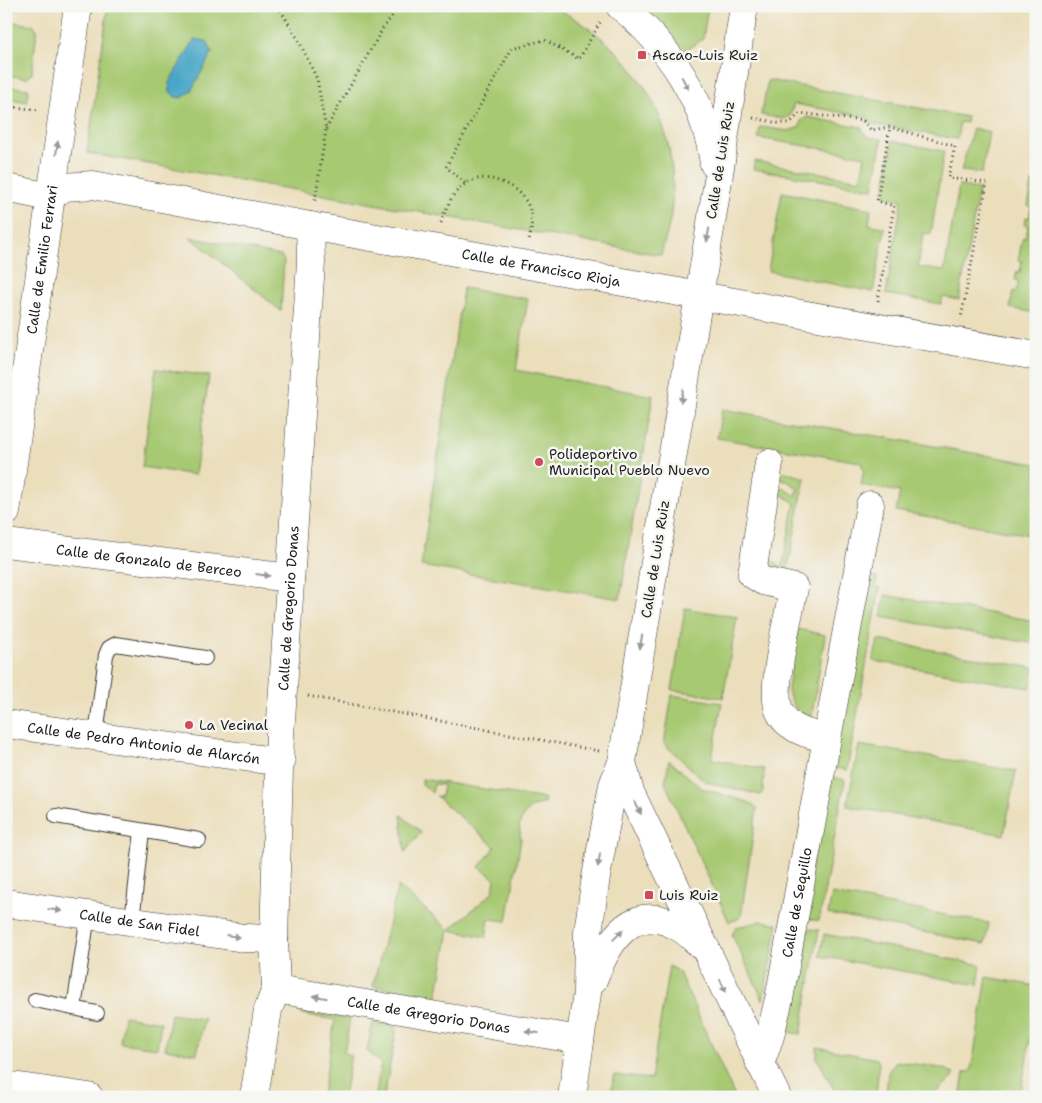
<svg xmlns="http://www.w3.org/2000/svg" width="1042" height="1103" font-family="'Shantell Sans',sans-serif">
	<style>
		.green { fill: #a7c972; stroke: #627247 }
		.water { fill: #4aa6c8; stroke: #336172 }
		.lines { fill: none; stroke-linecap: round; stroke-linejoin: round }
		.service-casing { stroke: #3b3934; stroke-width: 16 }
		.minor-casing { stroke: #3b3934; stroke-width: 29 }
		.tertiary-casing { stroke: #3b3934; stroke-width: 29 }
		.path { stroke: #3b3934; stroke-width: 3; stroke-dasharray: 1 4; stroke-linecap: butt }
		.service { stroke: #fff; stroke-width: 14 }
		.minor { stroke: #fff; stroke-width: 28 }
		.tertiary { stroke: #fff; stroke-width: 28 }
		.oneway { fill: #999 }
		.poi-dot { fill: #d1495b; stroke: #f6f6f2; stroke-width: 2 }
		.labels { text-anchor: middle; stroke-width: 5; stroke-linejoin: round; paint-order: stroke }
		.poi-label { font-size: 14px; fill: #1c1c1c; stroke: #f6f6f2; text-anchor: start }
		.street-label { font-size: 14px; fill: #1c1c1c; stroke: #f6f6f2 }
	</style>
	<rect width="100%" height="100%" fill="#f6f6f2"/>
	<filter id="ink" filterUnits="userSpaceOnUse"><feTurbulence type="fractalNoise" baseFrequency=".02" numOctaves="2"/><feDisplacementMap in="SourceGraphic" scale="10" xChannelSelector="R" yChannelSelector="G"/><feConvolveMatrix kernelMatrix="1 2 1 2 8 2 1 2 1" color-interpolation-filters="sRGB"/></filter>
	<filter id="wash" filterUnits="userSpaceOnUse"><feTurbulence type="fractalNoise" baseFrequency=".0096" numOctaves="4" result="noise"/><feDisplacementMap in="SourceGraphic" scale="20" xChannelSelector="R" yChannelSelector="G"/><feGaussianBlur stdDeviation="1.12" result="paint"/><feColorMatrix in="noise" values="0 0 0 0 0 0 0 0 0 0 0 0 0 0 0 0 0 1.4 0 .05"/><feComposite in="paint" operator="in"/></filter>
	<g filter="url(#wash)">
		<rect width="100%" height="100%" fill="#ebdebb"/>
		<!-- green -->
		<g class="green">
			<path d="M108 6H552C633 46 683 121 671 214 669 227 665 241 661 255L87 153Z"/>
			<path d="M644 6H708L703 39 681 53Z"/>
			<path d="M6 21 34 25 37 30 32 73 27 78 6 75Z"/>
			<path d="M768 80 967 117 966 123 960 122 957 139 871 124 867 117 794 104 790 116 784 119 761 115Z"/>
			<path d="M6 86 29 89 27 102 6 98Z"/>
			<path d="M807 117 861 127 867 137 882 139 873 189 753 169 755 161 860 180 865 156 758 138 760 127 788 131 800 127 801 121Z"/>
			<path d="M973 128 989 132 982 173 961 171Z"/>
			<path d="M892 141 944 151 931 234 923 233 918 267 944 271 959 186 979 189 959 300 943 297 941 304 886 294 902 200 884 196Z"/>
			<path d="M1036 182V313L1010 308 1013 291 1016 292 1019 281 1015 280 1017 271 1020 272 1022 261 1018 260 1023 237H1026L1028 226 1024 225 1026 217 1029 218 1031 207 1028 206 1032 183Z"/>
			<path d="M782 192 871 209 869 224 885 228 873 292 768 271Z"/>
			<path d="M190 237 281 256 284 261 281 311Z"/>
			<path d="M463 288 528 299 516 370 653 396 620 599 421 566Z"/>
			<path d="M156 369 209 376 195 475 142 467Z"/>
			<path d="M722 409 1036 464V536L896 511 900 492 861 485 864 469 860 462 717 438Z"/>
			<path d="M782 471 805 478 786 578 764 563 767 557 782 568 795 503 776 491 779 485 796 496 798 488 780 477 778 473Z"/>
			<path d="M869 577H877L876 587 880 588 847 770 830 767Z"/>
			<path d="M885 595 1036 621V644L881 617Z"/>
			<path d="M685 608 737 617 723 698 672 690Z"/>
			<path d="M798 629 825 635 811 720C798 711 789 704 788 688Z"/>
			<path d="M878 640 1034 668 1030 688 873 661Z"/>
			<path d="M672 695 722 703 712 759 764 769 763 792 760 795 706 782 664 744Z"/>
			<path d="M859 745 1016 771 1004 835 847 806Z"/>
			<path d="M669 760 701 788 751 803 757 808 741 916 738 919 729 922 665 783Z"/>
			<path d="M828 776 845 780 819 921 802 918Z"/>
			<path d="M422 779 545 799 544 803 530 808 523 816 519 825 521 839 507 921 489 919 486 937 449 930 437 997 373 986 398 886 449 930 493 892 495 879 479 867 495 847 436 796 441 797 443 785 434 784 432 793 422 784Z"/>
			<path d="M401 815 421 832 405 852Z"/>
			<path d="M832 894 989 923 985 944 828 914Z"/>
			<path d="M762 921 778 924 763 1000 732 935 736 927Z"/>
			<path d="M800 928 819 930 801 1034 781 1031Z"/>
			<path d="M824 934 981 965 978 985 820 956Z"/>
			<path d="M669 966 679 972 735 1097H610L614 1075 651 1079Z"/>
			<path d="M987 977 1036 986V1004L1020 1097H988L961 1092 964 1073 971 1071Z"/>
			<path d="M302 1011 350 1019 344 1053 351 1055 344 1097H322L335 1020 301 1014Z"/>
			<path d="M171 1014 204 1019 197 1054 165 1049Z"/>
			<path d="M124 1016 161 1022 157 1048 120 1043Z"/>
			<path d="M373 1022 397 1027 384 1097H375L381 1064 367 1051Z"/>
			<path d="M817 1047 877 1059 879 1063 876 1097H838L817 1058Z"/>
			<path d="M896 1061 941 1068 954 1073 952 1078 931 1097H886L888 1072Z"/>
		</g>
		<!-- water -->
		<path class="water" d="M195 39 207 41 212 53 191 91 182 98 175 97 170 92 169 82Z"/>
	</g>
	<g filter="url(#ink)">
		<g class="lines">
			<!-- service casing -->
			<g class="service-casing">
				<g id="service">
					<path d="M96 736 106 655 109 648 116 644 205 658"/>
					<path d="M56 816 199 840"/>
					<path d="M132 921 142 831"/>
					<path d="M35 1000 97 1013"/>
					<path d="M74 1008 88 915"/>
				</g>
			</g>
			<!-- minor casing -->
			<g class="minor-casing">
				<g id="minor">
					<path d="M6 188 50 197"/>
					<path id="s1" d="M50 197 64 187 93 185 310 226 1036 356"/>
					<path d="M769 463 752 574 763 581 794 588C789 614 770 688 779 710 786 728 809 736 827 737"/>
					<path id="s2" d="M6 512 78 6"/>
					<path id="s3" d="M6 543 290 578"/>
					<path id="s4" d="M6 724 281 762"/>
					<path id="s5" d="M6 903 244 938 274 939"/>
					<path d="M593 980C609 939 633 899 682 929 691 935 698 943 706 949"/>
					<path id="s6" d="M276 989 580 1040"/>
					<path id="s7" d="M760 1064 770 1036 779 999 870 505"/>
					<path d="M6 1085 89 1097"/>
					<path id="s8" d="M254 1097 268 1010 276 989 274 939 280 735 311 262 310 226"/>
					<path d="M572 1097 587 993 588 932 596 877 613 785 622 762"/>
				</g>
			</g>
			<!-- tertiary casing -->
			<g class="tertiary-casing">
				<g id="tertiary">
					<path d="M620 6C668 44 706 102 714 164"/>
					<path d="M744 6 717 187 622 762 630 792 777 1097"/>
				</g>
			</g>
			<!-- path -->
			<g class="path">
				<path d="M278 6 298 39 317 79 326 130 315 201"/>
				<path d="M6 106 38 110"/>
				<path d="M753 118 778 123H790L800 113 863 121 871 130 890 127 955 146 948 178 987 183 961 318"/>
				<path d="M326 129 383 28 400 6"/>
				<path d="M465 183 446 167 512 48 545 40 579 59 601 21"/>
				<path d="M441 223C450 190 472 166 508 185 517 190 527 199 530 210 533 219 531 232 529 241"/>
				<path d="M878 301 894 206 877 201 890 127"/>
				<path d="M308 696 599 751"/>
			</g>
			<!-- service -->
			<use href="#service" class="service"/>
			<!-- minor -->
			<use href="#minor" class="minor"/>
			<!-- tertiary -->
			<use href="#tertiary" class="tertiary"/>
		</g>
		<!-- one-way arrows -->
		<defs><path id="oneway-solid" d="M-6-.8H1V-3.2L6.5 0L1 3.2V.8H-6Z" transform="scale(1.25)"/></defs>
		<g class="oneway">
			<use href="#oneway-solid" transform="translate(685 83) rotate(62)"/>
			<use href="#oneway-solid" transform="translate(57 148) rotate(-82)"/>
			<use href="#oneway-solid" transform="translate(708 235) rotate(100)"/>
			<use href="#oneway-solid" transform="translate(682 396) rotate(99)"/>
			<use href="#oneway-solid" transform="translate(263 575) rotate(7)"/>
			<use href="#oneway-solid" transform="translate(641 642) rotate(99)"/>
			<use href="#oneway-solid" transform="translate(638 808) rotate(63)"/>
			<use href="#oneway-solid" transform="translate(599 860) rotate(100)"/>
			<use href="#oneway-solid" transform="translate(55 910) rotate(8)"/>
			<use href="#oneway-solid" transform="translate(618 935) rotate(-46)"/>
			<use href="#oneway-solid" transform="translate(233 936) rotate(8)"/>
			<use href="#oneway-solid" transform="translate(723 986) rotate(65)"/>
			<use href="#oneway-solid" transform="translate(320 997) rotate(-171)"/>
			<use href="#oneway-solid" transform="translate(532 1032) rotate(-171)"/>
		</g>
	</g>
	<!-- markers -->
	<g class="poi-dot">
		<rect x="637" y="50" width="10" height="10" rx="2.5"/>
		<circle cx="539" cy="462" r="5"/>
		<circle cx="189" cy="725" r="5"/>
		<rect x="644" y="890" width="10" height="10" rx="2.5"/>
	</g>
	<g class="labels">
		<!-- poi labels -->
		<g class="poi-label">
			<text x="652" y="60">Ascao-Luis Ruiz</text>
			<text x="549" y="459">Polideportivo<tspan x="549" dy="16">Municipal Pueblo Nuevo</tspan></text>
			<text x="199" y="730">La Vecinal</text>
			<text x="659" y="900">Luis Ruiz</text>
		</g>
		<!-- street labels -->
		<g class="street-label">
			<text transform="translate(720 160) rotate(-81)" y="5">Calle de Luis Ruiz</text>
			<text dy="5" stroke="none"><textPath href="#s2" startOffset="255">Calle de Emilio Ferrari</textPath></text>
			<text dy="5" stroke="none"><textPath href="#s1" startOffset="502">Calle de Francisco Rioja</textPath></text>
			<text transform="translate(655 559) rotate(-81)" y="5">Calle de Luis Ruiz</text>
			<text dy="5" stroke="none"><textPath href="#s3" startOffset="144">Calle de Gonzalo de Berceo</textPath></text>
			<text dy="5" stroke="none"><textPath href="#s8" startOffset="492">Calle de Gregorio Donas</textPath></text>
			<text dy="5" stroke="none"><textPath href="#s4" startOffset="139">Calle de Pedro Antonio de Alarcón</textPath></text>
			<text dy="5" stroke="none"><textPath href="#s7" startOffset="166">Calle de Sequillo</textPath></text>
			<text dy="5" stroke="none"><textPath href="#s5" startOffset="135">Calle de San Fidel</textPath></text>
			<text dy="5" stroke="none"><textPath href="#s6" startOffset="155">Calle de Gregorio Donas</textPath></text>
		</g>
	</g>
	<!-- margin -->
	<rect width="1042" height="1103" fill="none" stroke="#f6f6f2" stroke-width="25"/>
</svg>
